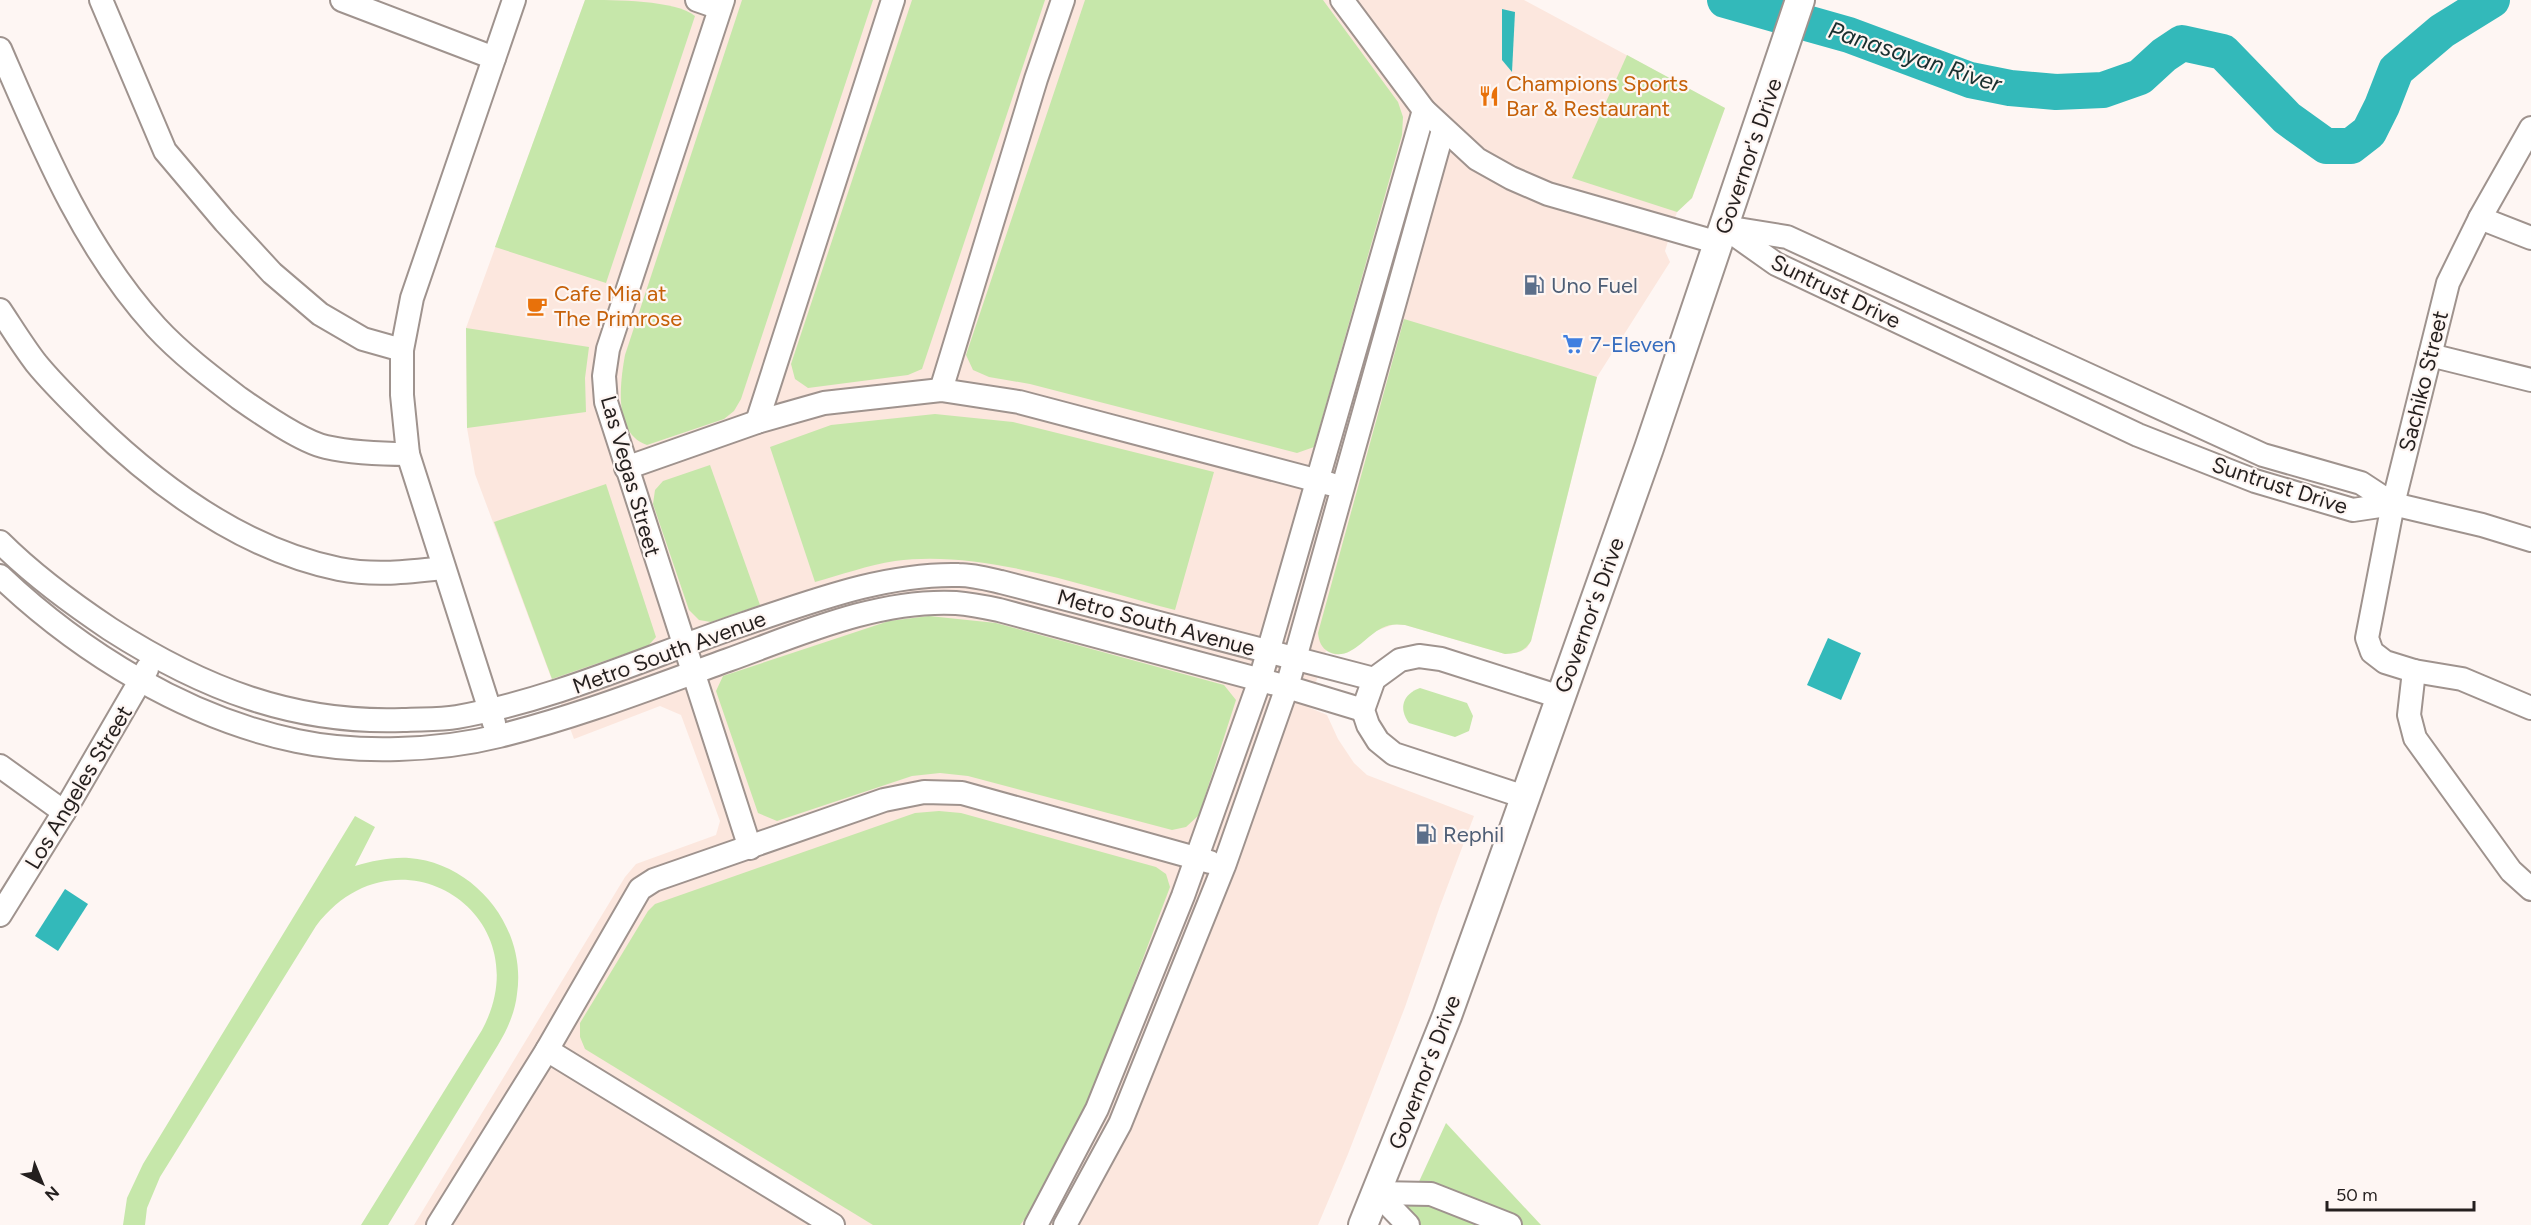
<svg xmlns="http://www.w3.org/2000/svg" width="2531" height="1225" font-family="Figtree,sans-serif">
	<style>
		.built { fill: #fce7de }
		.green { fill: #c6e7aa }
		.water { fill: #33b9ba }
		.lines { fill: none; stroke-linecap: round; stroke-linejoin: round }
		.river { stroke: #33b9ba; stroke-width: 36 }
		.minor-casing { stroke: #9f938e; stroke-width: 26 }
		.major-casing { stroke: #9f938e; stroke-width: 32 }
		.minor { stroke: #fff; stroke-width: 22 }
		.major { stroke: #fff; stroke-width: 28 }
		.labels { text-anchor: middle; stroke-width: 4.5; stroke-linejoin: round; paint-order: stroke }
		.food-label { font-size: 22px; fill: #c56008; stroke: #fef6f3; text-anchor: start }
		.street-label { font-size: 22px; fill: #241f1e; stroke: #fef6f3 }
		.service-label { font-size: 22px; fill: #4e5e75; stroke: #fef6f3; text-anchor: start }
		.shop-label { font-size: 22px; fill: #366cbe; stroke: #fef6f3; text-anchor: start }
		.water-label { font-size: 24px; font-style: italic; fill: #192f2f; stroke: #fef6f3 }
	</style>
	<rect width="100%" height="100%" fill="#fef6f3"/>
	<!-- built -->
	<path class="built" d="M585 0H1524L1725 108 1692 198 1677 212 1665 251 1670 262 1597 377 1531 641 1527 648 1520 652 1505 654 1405 625 1395 624 1376 631 1349 652 1336 655 1326 651 1308 707 1327 715 1338 739 1354 763 1367 775 1474 816 1440 906 1405 1007 1348 1154 1318 1225H414L625 877 636 864 716 835 720 821 681 715 660 706 574 739 475 474 467 428 466 328Z"/>
	<!-- green -->
	<g class="green">
		<path d="M585 0C614 0 676 0 695 16L606 283 495 247Z"/>
		<path d="M742 0H873L741 399 734 411 724 419 647 445C613 434 620 383 625 355Z"/>
		<path d="M912 0H1045L922 369 908 375 808 388 795 379 791 364Z"/>
		<path d="M1085 0H1323L1398 102 1403 117 1402 135 1314 447 1297 453 1030 384 989 377 973 370 966 355Z"/>
		<path d="M1627 55 1725 108 1692 198 1677 212 1572 178Z"/>
		<path d="M1404 319 1597 377 1531 641C1525 651 1517 654 1505 654L1405 625C1397 624 1389 624 1382 628 1365 636 1350 662 1329 652 1321 648 1319 641 1318 633Z"/>
		<path d="M466 328 589 347 585 378 586 412 467 428Z"/>
		<path d="M935 414 1013 422 1214 472 1175 610C1090 588 983 549 895 561 868 565 841 575 815 582L770 447 831 425Z"/>
		<path d="M710 465 760 605 711 622 699 620 689 610 653 504 655 490 663 481Z"/>
		<path d="M606 484 656 637 648 646 552 679 494 522Z"/>
		<path d="M929 616 996 623 1224 685 1236 700 1199 815 1186 827 1172 830 968 776 940 773 912 776 777 821 758 813 716 691 723 676 889 621Z"/>
		<path d="M1420 688 1467 703 1473 716 1469 731 1455 737 1409 723C1398 708 1403 694 1420 688Z"/>
		<path d="M939 811 961 813 1156 867 1166 874 1170 887 1088 1104 1032 1210 1020 1225H873L585 1049 580 1037V1023L648 911 655 904 915 813Z"/>
		<path d="M355 816 375 827 355 866C373 861 390 857 409 858 475 863 527 928 517 994 515 1012 508 1028 498 1045L388 1225H361L482 1030C544 914 396 820 316 926L160 1177 147 1208 145 1225H123L127 1198 143 1164Z"/>
		<path d="M1446 1123 1541 1225H1399Z"/>
	</g>
	<!-- water -->
	<g class="water">
		<path d="M1502 9 1515 12 1512 72 1502 60Z"/>
		<path d="M1828 638 1861 653 1841 700 1807 685Z"/>
		<path d="M65 889 88 904 58 951 35 936Z"/>
	</g>
	<g class="lines">
		<!-- river -->
		<path class="river" d="M1725 0 1849 35 1970 80 2010 88 2056 92 2103 90 2140 77 2164 55 2182 43 2223 52 2287 118 2326 146H2351L2369 132 2382 106 2396 70 2442 31 2492 0"/>
		<!-- minor casing -->
		<g class="minor-casing">
			<g id="minor">
				<path d="M101 0 165 151 225 222 272 273 320 314 363 339 402 350"/>
				<path d="M342 0 494 58"/>
				<path d="M697 0 720 8"/>
				<path d="M723 0 608 349 604 376 606 402 750 848"/>
				<path d="M1342 0 1424 110 1477 159 1511 178 1548 194 1719 243"/>
				<path d="M0 49C42 146 83 247 156 327 180 353 210 376 239 398 259 412 302 442 326 447 353 453 380 454 408 454"/>
				<path d="M2531 128 2480 218 2448 283 2393 504 2367 638 2372 652 2385 662 2414 671 2462 679 2531 708"/>
				<path d="M2480 218 2531 238"/>
				<path d="M1725 227 1787 237 2263 455 2361 483 2393 504 2482 525 2531 540"/>
				<path d="M1728 230 1776 264 2138 435 2255 481 2353 510 2393 504"/>
				<path d="M0 310C12 328 23 346 36 363 53 384 73 403 92 422 160 488 245 550 339 569 374 576 408 572 443 568"/>
				<path d="M2430 355 2531 380"/>
				<path d="M941 390 1036 79 1063 0"/>
				<path d="M757 422 893 0"/>
				<path d="M626 468 757 422 824 403 941 390 1019 402 1330 484"/>
				<path d="M0 542C33 575 71 603 110 629 202 688 293 724 403 720 421 719 440 720 457 717 557 699 649 656 744 624 813 601 886 573 959 575 973 575 988 579 1001 582L1374 679"/>
				<path d="M0 576C81 653 187 718 297 741 358 754 439 751 499 736 577 717 653 687 728 660 800 634 878 599 956 603 970 604 985 607 999 610L1287 687 1363 710"/>
				<path d="M2414 671 2409 715 2415 738 2511 871 2531 889"/>
				<path d="M494 723 408 454 402 395V350L412 298 514 0"/>
				<path d="M0 766 64 812"/>
				<path d="M1525 797 1394 754 1378 741 1368 725 1363 710 1374 679 1400 660 1419 656 1441 659 1560 697"/>
				<path d="M0 915 64 812 147 669"/>
				<path d="M547 1050 833 1225"/>
				<path d="M1377 1193 1431 1194 1510 1225"/>
				<path d="M1377 1193 1408 1225"/>
				<path d="M438 1225 547 1050 640 889 654 880 884 800 924 792 962 793 1210 862"/>
				<path d="M1036 1225 1097 1109 1183 896 1260 680 1424 110"/>
				<path d="M1065 1225 1120 1124 1224 866 1287 687 1443 130"/>
			</g>
		</g>
		<!-- major casing -->
		<g class="major-casing">
			<path id="major" d="M1363 1225 1447 1016 1487 905 1649 448 1800 0"/>
		</g>
		<!-- minor -->
		<use href="#minor" class="minor"/>
		<!-- major -->
		<use href="#major" class="major"/>
	</g>
	<!-- icons -->
	<defs>
		<g id="restaurant-bare" transform="scale(1.62)"><path d="M-5-6h1v4h1v-4h1v4h1v-4h1v5L-1.5 .5V6h-2V.5L-5-1ZM5-6V6H3V1.5H1.5Q1.5-4 5-6Z" fill="#e8710a" stroke="#fef6f3" stroke-width="2.5" paint-order="stroke"/></g>
		<g id="fuel-bare" transform="scale(1.62)"><path d="M-5.5-6h7V0h2V4h1.3V-2.5L3-4.5l.8-.8L6-3V5H2.5V1h-1V6h-7ZM-4.2-4.7v3.2H.2V-4.7Z" fill="#5c6f8a" stroke="#fef6f3" stroke-width="2.5" paint-order="stroke"/></g>
		<g id="cafe-bare" transform="scale(1.62)"><path d="M-5.5-4.5H6V0H3Q3 3.5 0 3.5H-2.5Q-5.5 3.5-5.5 0ZM3-3.2v2h1.7v-2ZM-6 4.5H4V6H-6Z" fill="#e8710a" stroke="#fef6f3" stroke-width="2.5" paint-order="stroke"/></g>
		<g id="supermarket-bare" transform="scale(1.62)"><path d="M-6-5.5h2.5l.6 2H6L4.5 2H-2.5L-4.4-4H-6ZM-1.5 3.2a1.3 1.3 0 1 0 .1 0ZM3 3.2a1.3 1.3 0 1 0 .1 0Z" fill="#3f7fe0" stroke="#fef6f3" stroke-width="2.5" paint-order="stroke"/></g>
	</defs>
	<g fill-rule="evenodd">
		<use href="#restaurant-bare" x="1489" y="96"/>
		<use href="#fuel-bare" x="1534" y="285"/>
		<use href="#cafe-bare" x="537" y="306"/>
		<use href="#supermarket-bare" x="1573" y="344"/>
		<use href="#fuel-bare" x="1426" y="834"/>
	</g>
	<g class="labels">
		<!-- food labels -->
		<g class="food-label">
			<text x="1506" y="91">Champions Sports<tspan x="1506" dy="25">Bar &amp; Restaurant</tspan></text>
			<text x="554" y="301">Cafe Mia at<tspan x="554" dy="25">The Primrose</tspan></text>
		</g>
		<!-- street labels -->
		<g class="street-label">
			<text transform="translate(1748 156) rotate(-71)" y="8">Governor's Drive</text>
			<text transform="translate(1836 291) rotate(26)" y="8">Suntrust Drive</text>
			<text transform="translate(2423 381) rotate(-76)" y="8">Sachiko Street</text>
			<text transform="translate(631 476) rotate(74)" y="8">Las Vegas Street</text>
			<text transform="translate(2280 485) rotate(18)" y="8">Suntrust Drive</text>
			<text transform="translate(1589 615) rotate(-70)" y="8">Governor's Drive</text>
			<text transform="translate(1156 622) rotate(15)" y="8">Metro South Avenue</text>
			<text transform="translate(669 652) rotate(-20)" y="8">Metro South Avenue</text>
			<text transform="translate(78 787) rotate(-59)" y="8">Los Angeles Street</text>
			<text transform="translate(1424 1072) rotate(-69)" y="8">Governor's Drive</text>
		</g>
		<!-- service labels -->
		<g class="service-label">
			<text x="1551" y="293">Uno Fuel</text>
			<text x="1443" y="842">Rephil</text>
		</g>
		<!-- shop labels -->
		<g class="shop-label">
			<text x="1590" y="352">7-Eleven</text>
		</g>
		<!-- water labels -->
		<g class="water-label">
			<text transform="translate(1915 57) rotate(18)" y="8">Panasayan River</text>
		</g>
	</g>
	<!-- north arrow -->
	<g transform="translate(42 1183) rotate(137)" stroke="#fef6f3" stroke-width="4.5" paint-order="stroke">
	<path d="M0-4.5L10 22L0 15L-10 22Z" fill="#241f1e"/>
	<text y="-9" font-size="16" font-weight="bold" text-anchor="middle" fill="#241f1e">N</text>
	</g>
	<!-- scale -->
	<path d="M2327 1201v9h147v-9" fill="none" stroke="#241f1e" stroke-width="3"/>
	<text x="2336" y="1201" font-size="18" fill="#241f1e" stroke="#fef6f3" stroke-width="4.5" paint-order="stroke">50 m</text>
</svg>
